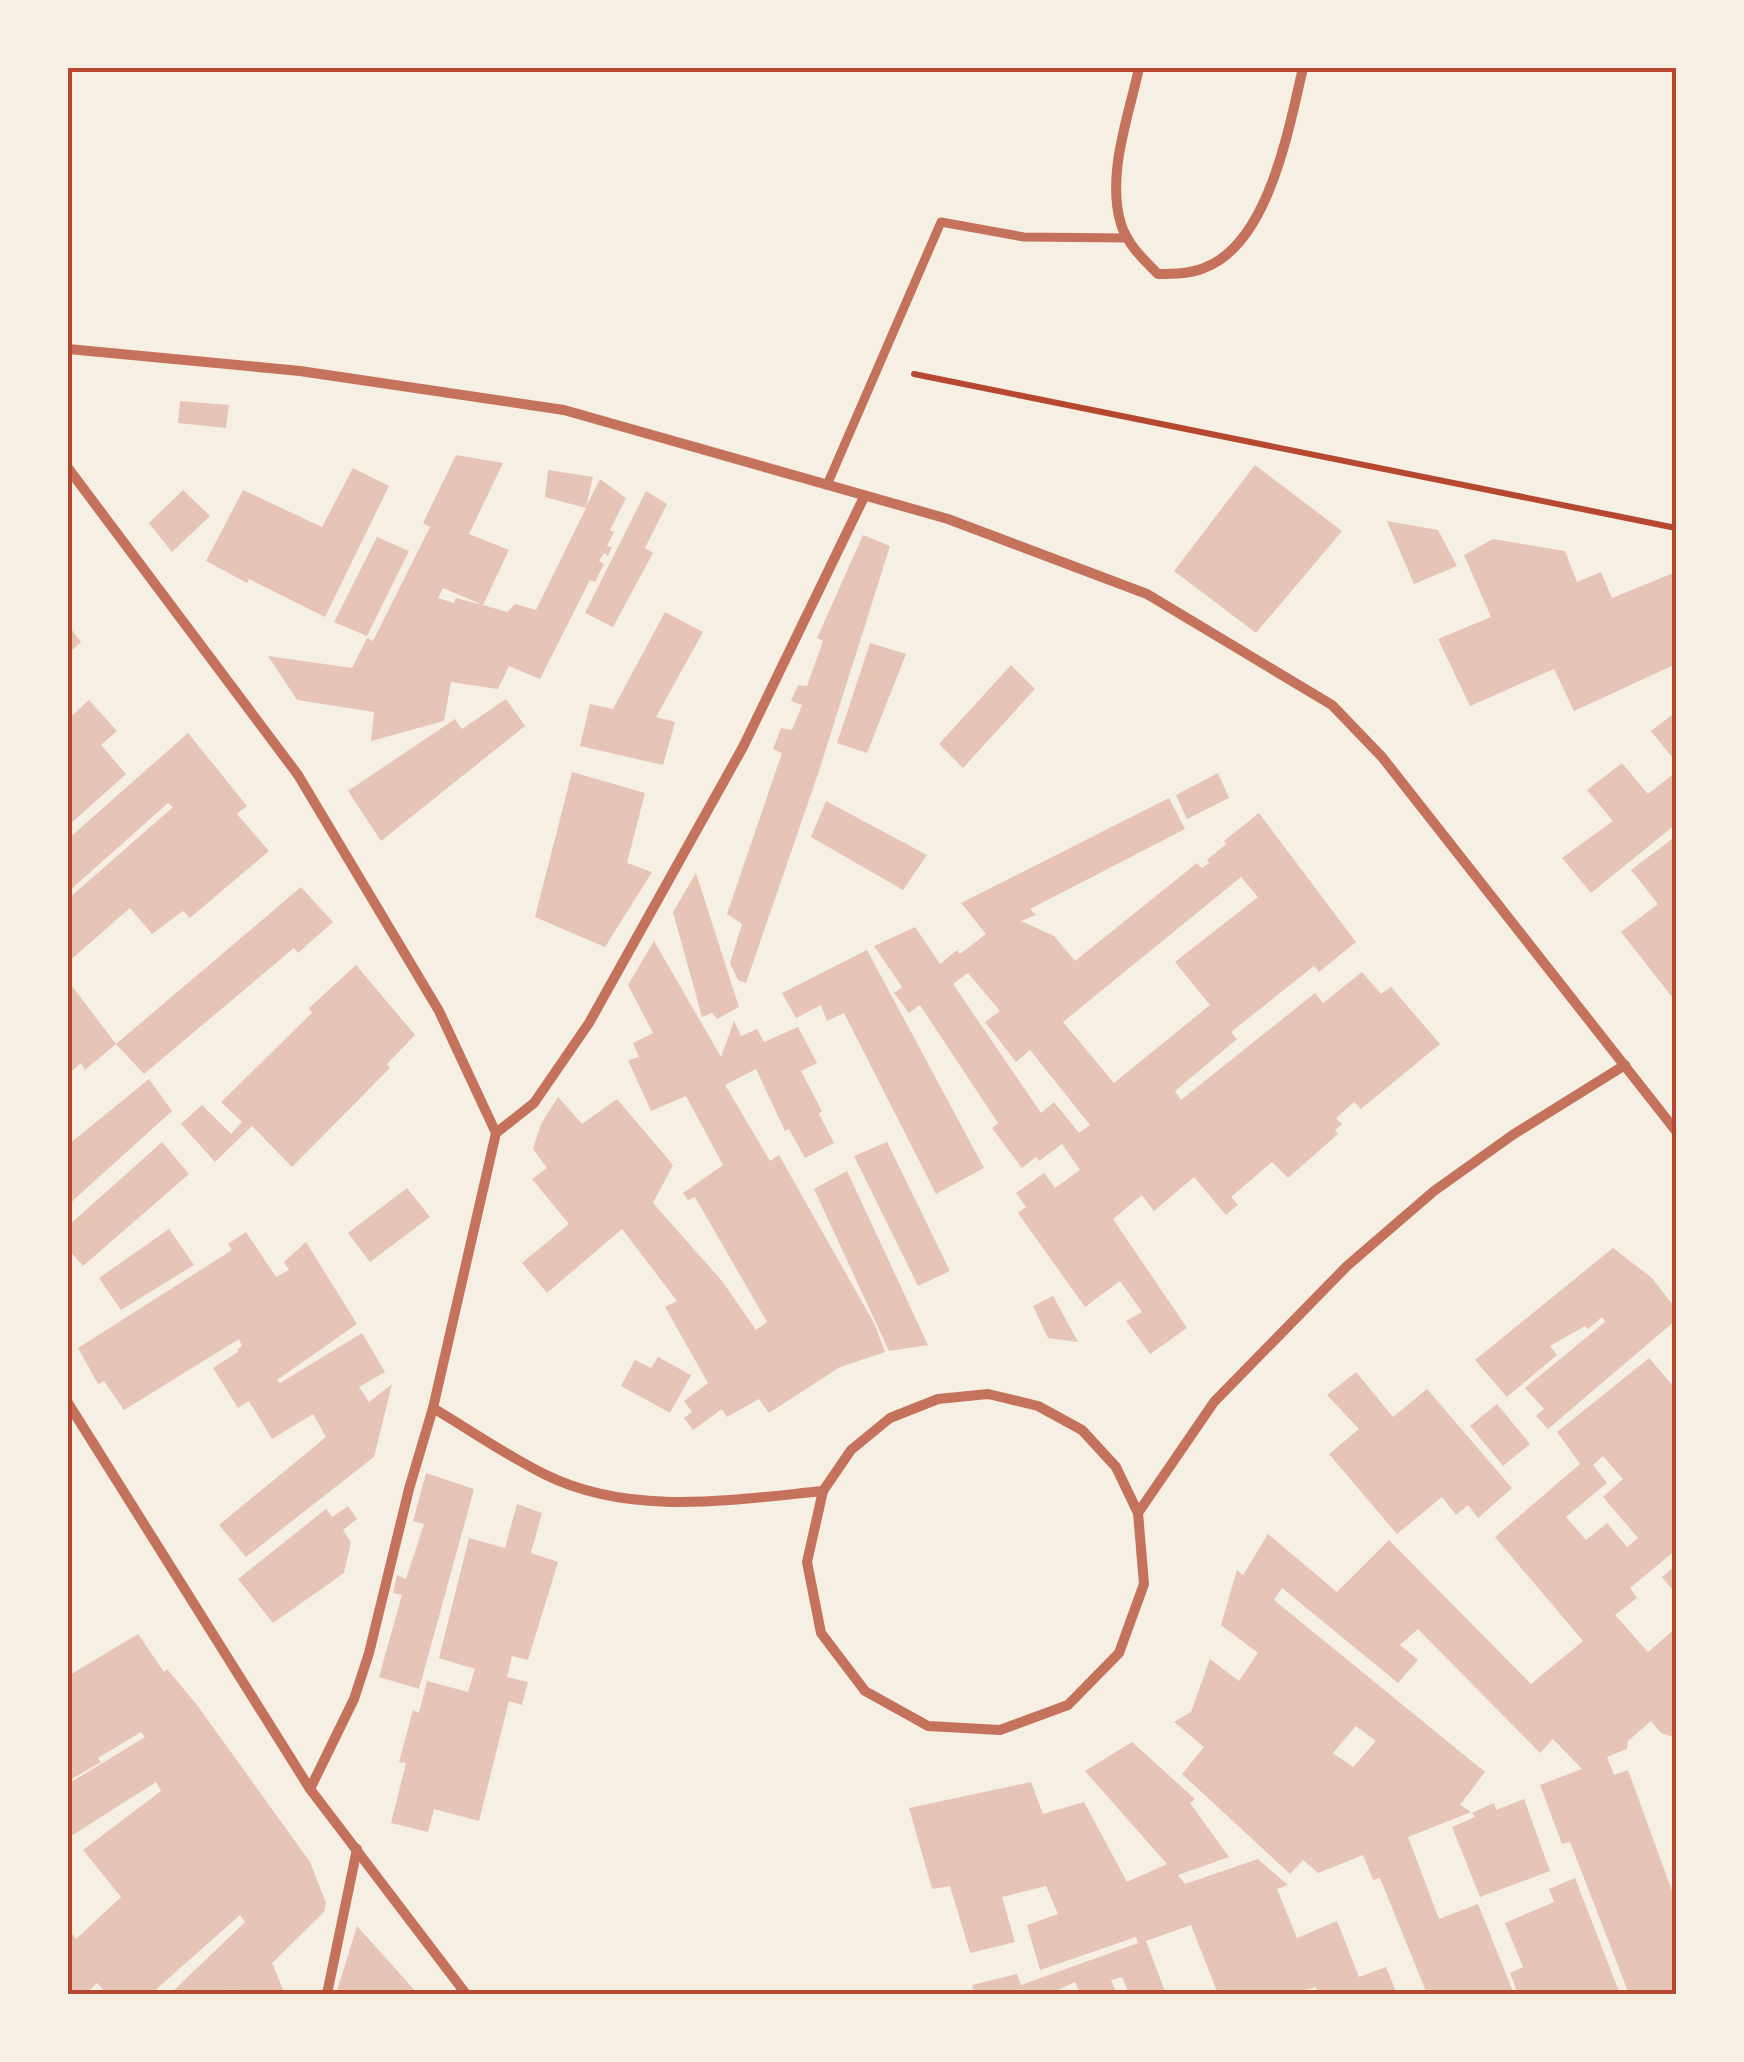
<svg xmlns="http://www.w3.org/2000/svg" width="1744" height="2062" font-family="'Source Sans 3',sans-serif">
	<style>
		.building { fill: #e6c5b7; fill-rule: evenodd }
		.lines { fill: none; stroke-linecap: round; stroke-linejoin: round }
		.path { stroke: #b5482f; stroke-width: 6 }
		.pedestrian { stroke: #c5725c; stroke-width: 9 }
		.minor { stroke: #c5725c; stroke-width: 10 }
		.neatline { fill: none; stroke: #b5482f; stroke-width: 4 }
	</style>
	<rect width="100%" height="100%" fill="#f6efe4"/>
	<!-- building -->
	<g class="building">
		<path d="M180 401 229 405 226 428 178 423Z"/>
		<path d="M456 455 503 463 469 534 509 550 483 605 443 588 438 598 454 603 456 598 483 605 507 612 515 604 536 610 586 508 545 497 548 470 593 477 586 507 600 479 626 498 610 530 614 532 607 546 612 547 608 556 604 553 599 561 604 564 595 582 590 580 540 679 509 666 498 689 451 682 444 721 371 741 374 712 297 700 268 656 352 668 367 638 373 641 430 527 423 523Z"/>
		<path d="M1255 465 1342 531 1256 633 1174 571Z"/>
		<path d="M353 468 389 486 325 617 249 579 247 583 206 561 243 490 322 527Z"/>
		<path d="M183 490 210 516 172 552 149 523Z"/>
		<path d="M646 491 667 504 645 548 653 553 613 627 585 613Z"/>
		<path d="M1387 521 1438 530 1457 566 1414 584Z"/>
		<path d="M863 535 890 546 819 771 746 983 738 980 730 963 742 924 727 914 782 753 773 749 781 728 792 730 802 705 791 701 798 685 807 686 823 641 817 638Z"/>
		<path d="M377 537 409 551 367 636 334 622Z"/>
		<path d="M1493 539 1565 551 1577 582 1601 572 1612 598 1676 572V664L1574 711 1554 669 1470 706 1438 639 1491 617 1464 555Z"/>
		<path d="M665 612 703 632 656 717 675 722 663 765 580 746 590 704 613 709Z"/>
		<path d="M68 625 81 642 68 654Z"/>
		<path d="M870 643 906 654 867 753 837 743Z"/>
		<path d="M1011 665 1035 689 963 768 939 744Z"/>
		<path d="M506 699 525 726 381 841 348 791 455 719 462 729Z"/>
		<path d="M89 700 117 731 101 745 126 774 68 826V719Z"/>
		<path d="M1676 712V762L1651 731Z"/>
		<path d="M188 733 247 806 237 814 269 851 190 918 183 911 152 934 130 908 68 962V899L173 807 168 803 68 892V839Z"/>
		<path d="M1622 763 1648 794 1676 772V824L1591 893 1562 858 1613 821 1587 790Z"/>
		<path d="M572 772 645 793 627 863 652 872 605 947 535 917Z"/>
		<path d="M1218 773 1229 798 1187 819 1176 795Z"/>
		<path d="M1169 798 1185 829 1030 909 1036 915 1021 921 1054 936 1075 961 1197 863 1202 868 1209 863 1207 860 1226 844 1224 841 1259 813 1356 942 1319 972 1314 966 1231 1032 1237 1039 1175 1091 1181 1100 1315 993 1323 1003 1362 972 1381 994 1391 987 1440 1044 1361 1109 1354 1102 1336 1118 1342 1124 1335 1130 1338 1134 1288 1178 1272 1162 1231 1197 1238 1205 1226 1215 1194 1177 1154 1211 1142 1195 1113 1219 1187 1328 1150 1354 1126 1321 1142 1312 1120 1281 1085 1307 1018 1213 1026 1207 1016 1193 1044 1173 1055 1188 1080 1170 1062 1144 1039 1161 1036 1157 1022 1168 992 1128 998 1123 920 1005 909 1013 894 993 902 987 874 946 915 927 940 964 957 950 960 954 986 934 961 903ZM1241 877 1258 897 1175 962 1210 1005 1114 1083 1063 1022ZM968 973 1000 1011 985 1022 1016 1062 1030 1050 1090 1125 1079 1133 1054 1102 1041 1113 953 984Z"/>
		<path d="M826 801 927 855 903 890 811 837Z"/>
		<path d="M1676 836V889L1674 891 1676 895V1002L1621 932 1658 904 1631 870Z"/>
		<path d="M696 873 739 1007 717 1019 712 1013 702 1017 673 912Z"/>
		<path d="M301 887 333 922 298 953 294 948 144 1074 116 1044Z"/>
		<path d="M654 941 721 1057 734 1021 741 1036 757 1029 764 1042 798 1027 817 1063 801 1071 822 1111 819 1114 834 1143 805 1158 789 1129 785 1131 756 1069 725 1085 770 1161 779 1155 875 1325 885 1352 840 1367 769 1413 759 1399 727 1417 722 1409 693 1430 684 1418 692 1412 684 1401 708 1383 665 1307 677 1301 622 1229 547 1293 522 1263 569 1224 532 1179 547 1168 533 1149 541 1124 558 1097 582 1124 617 1099 673 1165 653 1203 722 1281 756 1330 767 1322 695 1197 688 1200 683 1193 723 1165 686 1096 651 1111 628 1060 639 1057 633 1043 653 1033 628 985Z"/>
		<path d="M867 950 984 1168 936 1194 844 1013 827 1021 821 1005 796 1018 782 993Z"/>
		<path d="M356 965 415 1035 387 1064 390 1068 292 1167 252 1126 215 1162 181 1124 202 1105 231 1134 242 1122 221 1102 312 1013 309 1008Z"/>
		<path d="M68 981 116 1044 85 1070 81 1063 68 1074Z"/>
		<path d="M149 1079 172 1111 68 1205V1145Z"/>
		<path d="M162 1142 189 1174 83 1266 68 1249V1226Z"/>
		<path d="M887 1142 950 1271 918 1286 854 1156Z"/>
		<path d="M847 1171 928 1345 889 1351 814 1189Z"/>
		<path d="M407 1188 430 1217 370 1262 348 1233Z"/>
		<path d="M169 1229 194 1265 121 1310 99 1278Z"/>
		<path d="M246 1232 276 1277 289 1270 284 1262 306 1242 357 1324 277 1380 280 1383 362 1333 385 1372 359 1387 369 1402 392 1384 374 1457 246 1557 219 1525 326 1437 313 1414 272 1439 249 1401 238 1408 213 1368 238 1352 237 1350 242 1346 239 1339 124 1410 104 1381 98 1384 78 1348 232 1250 228 1244Z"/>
		<path d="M1613 1248 1652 1278 1676 1309V1320L1548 1429 1536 1416 1544 1409 1525 1388 1605 1322 1602 1317 1588 1329 1585 1326 1550 1346 1557 1355 1507 1397 1475 1360Z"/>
		<path d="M1053 1296 1078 1342 1048 1338 1033 1306Z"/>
		<path d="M658 1357 691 1375 670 1413 621 1386 635 1360 651 1368Z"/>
		<path d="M1649 1358 1673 1386 1676 1382V1550L1630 1588 1637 1598 1615 1615 1648 1652 1676 1628V1738L1661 1733 1651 1721 1628 1741 1627 1749 1607 1757 1614 1775 1628 1770 1676 1902V1994H1629L1570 1842 1562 1844 1540 1785 1582 1769 1553 1739 1540 1753 1418 1629 1400 1645 1418 1660 1398 1683 1282 1588 1274 1600 1485 1772 1460 1805 1471 1812 1408 1837 1439 1919 1478 1904 1514 1994H1427L1380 1878 1373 1880 1363 1855 1318 1873 1303 1860 1290 1874 1182 1774 1204 1747 1174 1722 1191 1712 1210 1659 1239 1681 1258 1653 1221 1625 1237 1570 1243 1575 1268 1534 1337 1592 1389 1540 1531 1684 1583 1641 1495 1537 1580 1464 1557 1432ZM1603 1456 1623 1479 1603 1497 1638 1538 1627 1547 1607 1523 1586 1540 1566 1517 1607 1483 1593 1465ZM1356 1726 1376 1741 1353 1767 1333 1753Z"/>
		<path d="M1356 1372 1393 1417 1427 1389 1512 1488 1478 1518 1468 1505 1456 1515 1442 1497 1397 1534 1329 1454 1359 1429 1327 1395Z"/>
		<path d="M1497 1404 1530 1444 1503 1466 1470 1426Z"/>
		<path d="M426 1473 474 1489 419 1689 379 1677 402 1595 393 1593 397 1575 406 1579 424 1524 413 1521Z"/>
		<path d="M517 1504 542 1513 531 1553 558 1562 528 1660 512 1656 507 1677 528 1682 522 1705 509 1701 479 1821 434 1809 428 1832 391 1823 406 1763 399 1762 413 1710 419 1713 427 1681 468 1692 475 1669 439 1658 469 1538 505 1548Z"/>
		<path d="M348 1506 357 1519 343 1530 351 1542 344 1573 273 1623 238 1579 326 1509 332 1517Z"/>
		<path d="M1676 1565V1594L1662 1577Z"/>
		<path d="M138 1634 164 1672 167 1669 197 1705 310 1862 326 1903 324 1912 272 1963 285 1994H236L232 1989 226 1994H170L245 1922 240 1915 151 1994H107L97 1983 86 1994H68V1928L76 1939 121 1897 83 1850 161 1791 156 1782 68 1838V1784L145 1737 141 1732 98 1758 101 1762 68 1781V1676Z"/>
		<path d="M1132 1742 1195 1799 1190 1803 1229 1857 1178 1875 1185 1884 1258 1859 1288 1885 1277 1889 1297 1938 1337 1921 1359 1977 1386 1967 1397 1994H1319L1316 1987 1288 1994H1218L1191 1925 1146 1941 1166 1994H1129L1122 1977 1111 1980 1117 1994H1080L1075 1982 1049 1994H974L972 1985 1017 1974 1021 1985 1138 1943 1136 1937 1040 1970 1027 1925 1058 1914 1046 1886 1002 1897 1015 1942 970 1953 950 1886 932 1889 909 1808 1031 1782 1043 1814 1084 1802 1127 1882 1167 1864 1085 1771Z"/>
		<path d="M1524 1799 1550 1871 1480 1897 1452 1827 1475 1817 1472 1813 1494 1803 1496 1810Z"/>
		<path d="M1575 1878 1620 1994H1518L1510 1973 1523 1967 1505 1923 1554 1902 1549 1889Z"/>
		<path d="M357 1926 418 1994H336Z"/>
	</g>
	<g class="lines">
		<!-- path -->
		<path class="path" d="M914 374 1676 528"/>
		<!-- pedestrian -->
		<path class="pedestrian" d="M827 485 941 222 1024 237 1128 238"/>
		<!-- minor -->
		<g class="minor">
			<path d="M1139 68C1129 115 1106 175 1121 224 1127 244 1143 259 1158 274 1173 274 1189 274 1204 268 1269 244 1289 127 1303 68"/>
			<path d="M68 349 300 371 564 410 948 519 1147 594 1332 705 1382 757 1676 1131"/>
			<path d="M68 468 298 775 439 1011 496 1133 433 1408 409 1489 369 1653 354 1699 310 1789"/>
			<path d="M496 1133 534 1103 589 1023 743 747 864 497"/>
			<path d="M68 1403 310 1789 466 1994"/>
			<path d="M433 1408C470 1430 506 1455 544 1474 630 1517 731 1500 823 1491"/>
			<path d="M1138 1513 1116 1467 1082 1430 1038 1406 988 1394 938 1399 890 1418 851 1450 823 1491 807 1562 821 1633 865 1691 928 1726 1000 1730 1068 1705 1119 1653 1144 1584 1138 1513 1214 1402 1347 1266 1434 1191 1514 1134 1625 1065"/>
			<path d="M327 1994 357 1849"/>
		</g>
	</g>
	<!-- border -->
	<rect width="1744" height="2062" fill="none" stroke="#f6efe4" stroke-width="140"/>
	<rect x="70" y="70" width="1604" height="1922" class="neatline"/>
</svg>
